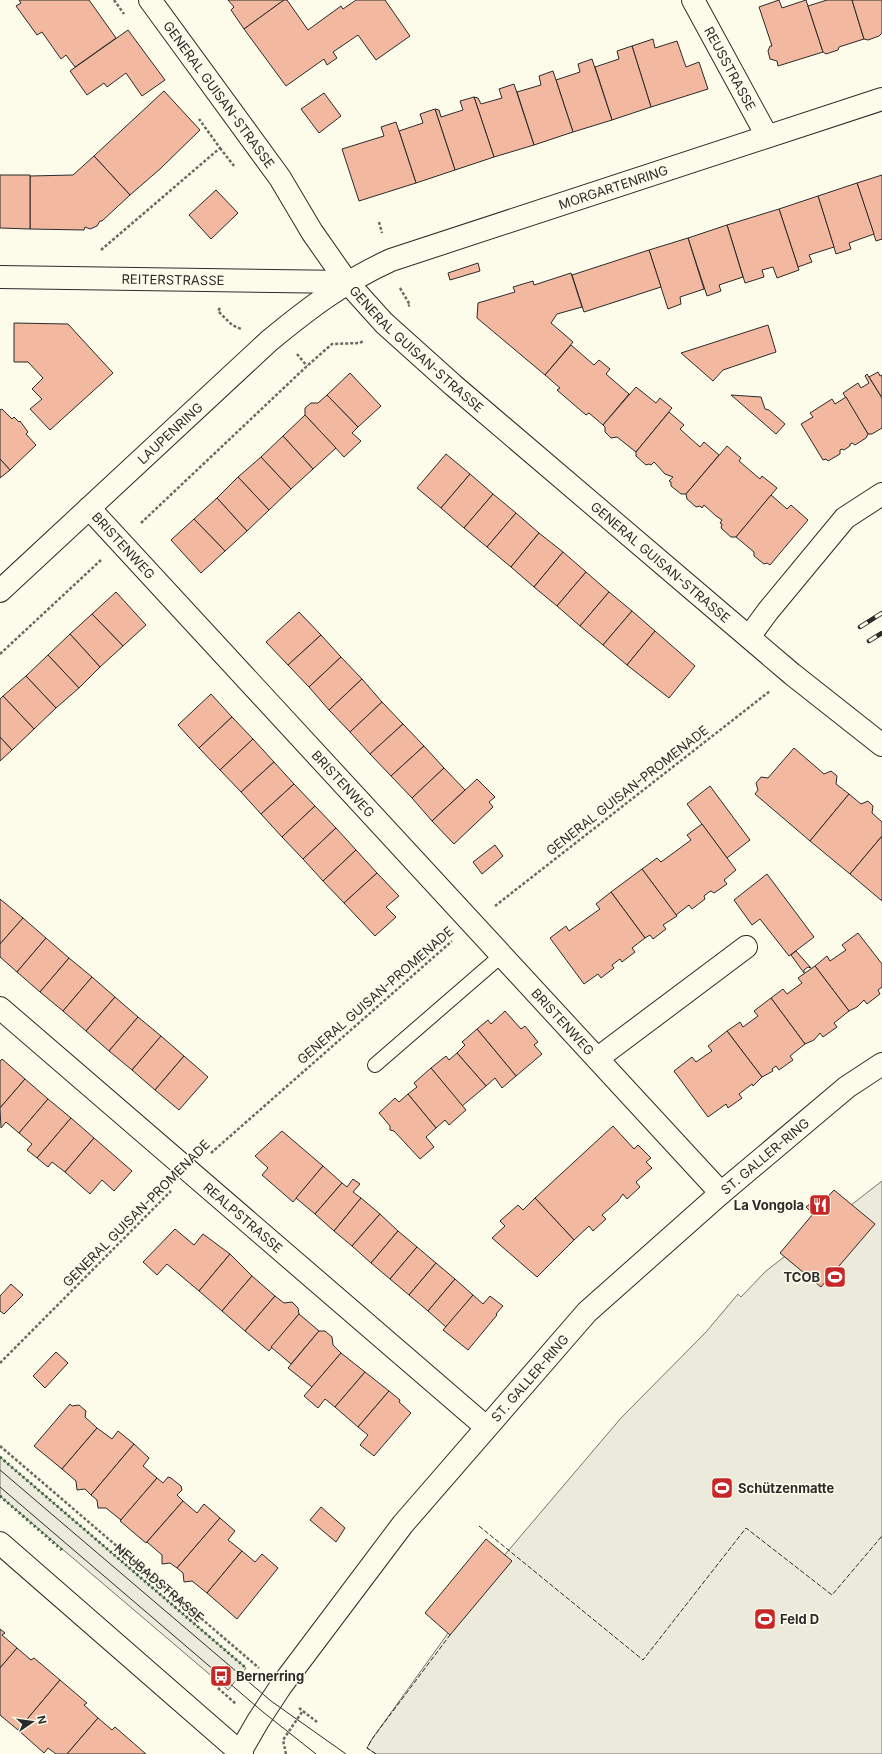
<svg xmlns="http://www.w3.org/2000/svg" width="882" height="1754" font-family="Inter,sans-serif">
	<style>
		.green { fill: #ecebdb; stroke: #74746e }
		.building { fill: #f2b8a0; stroke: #2b2b2b }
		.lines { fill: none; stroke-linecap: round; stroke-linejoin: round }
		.lane-casing { stroke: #2b2b2b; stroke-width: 16 }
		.street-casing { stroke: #2b2b2b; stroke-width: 24 }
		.secondary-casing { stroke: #2b2b2b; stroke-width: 24 }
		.primary-casing { stroke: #2b2b2b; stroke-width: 24 }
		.path { stroke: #6a6964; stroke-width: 2.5; stroke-dasharray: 3 2; stroke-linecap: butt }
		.lane { stroke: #fdfbea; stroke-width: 14 }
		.street { stroke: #fdfbea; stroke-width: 22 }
		.secondary { stroke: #fdfbea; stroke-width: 22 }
		.primary { stroke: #fdfbea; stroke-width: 22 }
		.tram { stroke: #2b2b2b; stroke-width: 1 }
		.rail-casing { stroke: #2b2b2b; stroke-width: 4.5 }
		.rail { stroke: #fdfbea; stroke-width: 3; stroke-dasharray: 9; stroke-linecap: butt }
		.hedge { stroke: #34623c; stroke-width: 3; stroke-dasharray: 2 3; stroke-linecap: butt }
		.fence { stroke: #2b2b2b; stroke-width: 1; stroke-dasharray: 5 2; stroke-linecap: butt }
		.labels { text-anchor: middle; stroke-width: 3; stroke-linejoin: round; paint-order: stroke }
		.street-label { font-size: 13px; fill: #2b2b2b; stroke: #fdfbea }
		.poi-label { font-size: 13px; font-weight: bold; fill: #2b2b2b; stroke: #fdfbea; text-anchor: start }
	</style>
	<rect width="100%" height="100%" fill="#fdfbea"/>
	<!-- green -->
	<g class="green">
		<path d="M882 1181V1754H376L367 1748 372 1739 502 1558 621 1418 706 1332 738 1294 741 1297 766 1271Z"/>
		<path d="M0 1457 246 1668 228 1690 0 1496Z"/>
	</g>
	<!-- building -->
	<g class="building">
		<path d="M19 0H89L116 38 75 67 66 55 61 59 42 32 37 35 16 6 21 3Z"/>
		<path d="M228 0H284L244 29 231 10 234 7Z"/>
		<path d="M284 0H287L308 30 341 6 343 9 356 0H385L410 36 376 60 358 35 333 52 337 58 327 65 324 59 286 86 244 29Z"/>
		<path d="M779 0 782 8 806 0 823 52 778 66 777 61 770 59 768 51 770 46H772L759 7Z"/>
		<path d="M827 0H852L864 39 839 47 838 50 826 54 823 52 808 6Z"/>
		<path d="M852 0H882V33L879 36 868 40 864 39Z"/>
		<path d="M128 30 165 80 142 96 126 73 107 87 104 83 87 95 70 71Z"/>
		<path d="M653 39 655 48 677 41 686 67 699 62 708 89 651 107 632 46Z"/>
		<path d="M632 46 651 107 612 120 595 67 619 59 617 51Z"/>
		<path d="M592 59 612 120 573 132 556 80 580 72 578 64Z"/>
		<path d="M553 71 573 132 534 145 517 92 541 85 539 76Z"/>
		<path d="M514 84 534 145 494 157 474 97 478 98 481 104 502 98 499 89Z"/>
		<path d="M164 91 200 130 160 169 130 195 94 156Z"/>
		<path d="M324 93 341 116 319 133 301 109Z"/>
		<path d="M474 97 494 157 455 170 435 109 439 110 441 117 463 110 460 101Z"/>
		<path d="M435 109 455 170 416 183 399 131 423 123 420 114Z"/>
		<path d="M396 122 416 183 359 201 342 149 384 136 381 127Z"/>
		<path d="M94 156 130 195 102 221H100L97 226 90 229 85 227 84 230 30 229V176L73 175Z"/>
		<path d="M0 175H30V229L0 228Z"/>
		<path d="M882 175V239L876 241 857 183Z"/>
		<path d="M857 183 874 234 849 243 851 249 836 254 818 196Z"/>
		<path d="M216 190 238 213 211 239 189 215Z"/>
		<path d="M818 196 834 247 809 255 812 262 798 267 779 209Z"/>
		<path d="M779 209 799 270 777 278 773 267 762 270 764 277 745 283 727 225Z"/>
		<path d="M727 225 743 277 719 285 721 291 707 296 688 238Z"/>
		<path d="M688 238 704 289 680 297 681 304 668 309 649 250Z"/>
		<path d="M649 250 661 287 584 312 572 275Z"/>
		<path d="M478 263 480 271 450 280 448 273Z"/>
		<path d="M571 273 582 307 557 314 551 323 573 342 545 375 477 318 478 303 515 292 513 287 533 281 534 285Z"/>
		<path d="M14 323 68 324 113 373 50 430 30 409 42 399 32 389 43 378 28 362H14Z"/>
		<path d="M768 325 776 352 723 370 713 381 681 353Z"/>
		<path d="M571 345 594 365 599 360 610 369 606 374 629 394 603 425 589 413 586 415 557 390 560 388 545 375Z"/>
		<path d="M878 372 880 376 882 375V398L869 377Z"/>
		<path d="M350 373 381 406 358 427 327 395Z"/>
		<path d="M867 374 882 398V428L872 434H868L843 393 858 383 861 388 869 383 865 376Z"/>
		<path d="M636 387 656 403 660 398 672 408 636 452 617 437 611 438 605 432V427L603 425Z"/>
		<path d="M327 395 358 427 352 433 361 441 344 457 305 415V408L311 403H318Z"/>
		<path d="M731 395 761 397 765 409 769 410 785 424 776 434Z"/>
		<path d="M846 397 868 434 866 438 855 445 852 443 850 444V446L844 450 842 449 840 450V454L828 461 826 459 823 460 801 424 813 417 810 413 832 399 835 404Z"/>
		<path d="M2 409 12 419 14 417 19 422 20 421 28 432 26 434 36 445 10 470 0 459V410Z"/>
		<path d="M669 412 684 425 680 429 700 447 704 442 719 455 686 494H681L671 486V482L669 481 673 477 665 474 654 462 651 465 649 464 646 465 636 456V452Z"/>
		<path d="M305 415 336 448 313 469 283 436Z"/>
		<path d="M283 436 313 469 291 489 261 457Z"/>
		<path d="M727 446 741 458 739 461 760 479 762 476 777 488 736 537H731L721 528 722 524 720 523 722 520 716 516 704 505 702 508 700 506 696 507 687 499 686 494Z"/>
		<path d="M446 454 470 474 441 508 417 488Z"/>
		<path d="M261 457 291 489 269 510 238 477Z"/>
		<path d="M0 459 10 470 0 478Z"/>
		<path d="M470 474 493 494 464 528 441 508Z"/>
		<path d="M238 477 269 510 247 531 217 498Z"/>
		<path d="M493 494 516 513 487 547 464 528Z"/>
		<path d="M771 495 787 509 791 505 808 520 770 565 767 563 764 564 754 556V552L736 537Z"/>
		<path d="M217 498 247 531 225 551 194 519Z"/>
		<path d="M516 513 539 533 511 567 487 547Z"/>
		<path d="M194 519 225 551 201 573 171 540Z"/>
		<path d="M539 533 563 552 534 587 511 567Z"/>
		<path d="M563 552 586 572 557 606 534 587Z"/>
		<path d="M586 572 609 592 580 626 557 606Z"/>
		<path d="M116 592 146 625 123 646 92 614Z"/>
		<path d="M609 592 632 611 603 645 580 626Z"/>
		<path d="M632 611 655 631 627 665 603 645Z"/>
		<path d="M299 612 321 635 288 665 266 642Z"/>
		<path d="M92 614 123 646 100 667 70 634Z"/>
		<path d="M655 631 695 666 669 698 627 665Z"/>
		<path d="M70 634 100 667 79 688 48 655Z"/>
		<path d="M321 635 341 657 309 687 288 665Z"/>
		<path d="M48 655 79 688 56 708 26 676Z"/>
		<path d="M341 657 362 679 329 710 309 687Z"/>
		<path d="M26 676 56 708 34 729 3 696Z"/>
		<path d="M362 679 382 702 350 732 329 710Z"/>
		<path d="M211 694 232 717 199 748 178 725Z"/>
		<path d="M3 696 34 729 12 750 0 737V699Z"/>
		<path d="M382 702 403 724 370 754 350 732Z"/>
		<path d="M232 717 253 739 220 770 199 748Z"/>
		<path d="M403 724 424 746 391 776 370 754Z"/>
		<path d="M0 737 12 750 0 761Z"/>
		<path d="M253 739 274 762 241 792 220 770Z"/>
		<path d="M424 746 444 768 412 798 391 776Z"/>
		<path d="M794 748 824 774 831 771 837 776 836 784 849 794 810 841 755 794 758 790 756 783 761 777 768 778Z"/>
		<path d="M274 762 294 784 261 814 241 792Z"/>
		<path d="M444 768 465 790 432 821 412 798Z"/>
		<path d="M477 779 495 797 489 802 493 807 454 844 432 821Z"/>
		<path d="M294 784 315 806 282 837 261 814Z"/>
		<path d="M710 786 750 840 727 858 687 804Z"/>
		<path d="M849 794 861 804 868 801 873 806 872 813 882 822V836L850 874 810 841Z"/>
		<path d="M315 806 336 828 303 859 282 837Z"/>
		<path d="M702 824 736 870 724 880 727 884 714 893 711 891 709 892 704 896 705 899 692 909 689 905 676 915 642 869 657 858 661 862 691 840 687 835Z"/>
		<path d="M336 828 356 850 323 881 303 859Z"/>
		<path d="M882 836V901L850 874Z"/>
		<path d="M495 845 503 856 482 874 473 862Z"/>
		<path d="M356 850 377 873 344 903 323 881Z"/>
		<path d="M642 869 677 916 663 925 666 929 653 939 650 935 645 938 611 892Z"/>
		<path d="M377 873 399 896 386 907 396 917 375 936 344 903Z"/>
		<path d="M767 874 814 937 789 956 760 919 752 925 734 900Z"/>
		<path d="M611 892 645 938 632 948 635 952 622 962 620 959 612 965 614 968 601 978 598 974 584 984 550 938 566 926 569 931 600 909 596 904Z"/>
		<path d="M0 899 23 918 0 944Z"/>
		<path d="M23 918 46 938 17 972 0 957V944Z"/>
		<path d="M858 933 882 964V987L878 990 880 994 867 1004 864 1000 857 1007 849 1011 815 966 827 956 830 961 846 950 842 945Z"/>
		<path d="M46 938 69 958 40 992 17 972Z"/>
		<path d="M796 951 811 968 808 967 804 970V973L791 955Z"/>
		<path d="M69 958 92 977 63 1011 40 992Z"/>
		<path d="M815 966 849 1011 834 1023 837 1027 823 1037 820 1033 814 1040 805 1044 771 998 783 989 787 994 802 983 798 978Z"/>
		<path d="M92 977 115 997 86 1031 63 1011Z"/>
		<path d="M115 997 138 1017 109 1051 86 1031Z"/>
		<path d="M771 998 805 1044 790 1056 793 1060 779 1070 776 1066 772 1069 773 1071 762 1077 727 1031 740 1022 743 1027 758 1016 754 1011Z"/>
		<path d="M505 1011 521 1029 525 1026 538 1042 534 1045 542 1054 516 1076 477 1029 488 1020 491 1024Z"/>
		<path d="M138 1017 161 1036 132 1070 109 1051Z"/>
		<path d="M477 1029 516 1076 502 1088 495 1078 486 1086 457 1053 465 1045 462 1042Z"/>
		<path d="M727 1031 762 1077 753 1086 752 1084 739 1094 742 1098 728 1108 726 1104 708 1117 674 1071 692 1057 696 1062 712 1051 708 1046Z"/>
		<path d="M161 1036 184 1056 155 1090 132 1070Z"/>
		<path d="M457 1053 486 1086 462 1106 431 1068 446 1056 449 1060Z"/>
		<path d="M184 1056 208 1077 179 1110 155 1090Z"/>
		<path d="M2 1059 25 1079 0 1108V1061Z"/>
		<path d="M431 1068 466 1110 449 1125 445 1120 436 1128 408 1094 417 1087 414 1083Z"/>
		<path d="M25 1079 48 1099 19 1133 6 1122 1 1128 0 1108Z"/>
		<path d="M408 1094 436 1128 426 1137 434 1147 420 1159 394 1131 390 1130V1126L379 1113 395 1098 399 1102Z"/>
		<path d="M48 1099 71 1118 37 1158 27 1150 32 1144 19 1133Z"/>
		<path d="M71 1118 94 1138 65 1172 52 1162 48 1167 37 1158Z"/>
		<path d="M613 1126 634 1149 638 1145 651 1158 646 1162 652 1168 636 1182 640 1187 627 1199 623 1194 618 1201 602 1215 606 1219 593 1231 589 1226 574 1240 535 1198Z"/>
		<path d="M282 1131 323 1166 293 1202 262 1175 268 1168 255 1156Z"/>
		<path d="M94 1138 132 1171 114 1191 102 1180 90 1194 65 1172Z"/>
		<path d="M323 1166 342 1183 315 1214 296 1198Z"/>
		<path d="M353 1179 360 1184 353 1192 361 1198 334 1231 315 1214 342 1183 347 1187Z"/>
		<path d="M834 1190 875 1224 821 1287 780 1253 813 1214 806 1207 817 1198 823 1202Z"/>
		<path d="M361 1198 380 1214 352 1246 334 1231Z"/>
		<path d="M535 1198 574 1240 537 1277 492 1238 505 1226 500 1221 518 1205 523 1210Z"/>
		<path d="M380 1214 398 1231 371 1263 352 1246Z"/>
		<path d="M175 1229 194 1245 203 1234 230 1254 199 1291 167 1264 157 1275 143 1262Z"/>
		<path d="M398 1231 417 1247 390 1279 371 1263Z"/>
		<path d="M417 1247 436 1263 409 1295 390 1279Z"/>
		<path d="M230 1254 252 1276 222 1311 199 1291Z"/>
		<path d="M436 1263 455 1279 428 1311 409 1295Z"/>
		<path d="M252 1276 275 1296 245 1331 222 1311Z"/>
		<path d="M455 1279 473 1295 446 1327 428 1311Z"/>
		<path d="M11 1284 23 1295 4 1314 0 1311V1296Z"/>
		<path d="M473 1295 483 1304 490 1296 503 1306 496 1314 497 1315 468 1350 443 1330Z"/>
		<path d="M275 1296 284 1303 292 1302 298 1308 299 1314 269 1351 245 1331Z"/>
		<path d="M299 1314 319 1331 291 1364 271 1347Z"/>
		<path d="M319 1331H325L332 1337 333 1345 341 1353 312 1387 288 1368Z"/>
		<path d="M56 1352 68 1363 45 1388 33 1376Z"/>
		<path d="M341 1353 365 1372 335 1407 325 1399 318 1408 304 1396Z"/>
		<path d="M365 1372 389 1391 358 1427 335 1407Z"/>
		<path d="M389 1391 400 1400 399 1402 411 1413 374 1456 360 1445 368 1435 358 1427Z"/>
		<path d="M70 1404 72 1406 79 1405 86 1411 85 1417 97 1428 62 1469 34 1446Z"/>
		<path d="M97 1428 112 1439 118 1431 134 1444 91 1495 85 1489 77 1490 76 1481 62 1469Z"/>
		<path d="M134 1444 149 1458 143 1466 157 1478 121 1520 106 1508H98L97 1500 91 1495Z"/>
		<path d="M168 1477 171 1478 181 1486 182 1490 177 1495 183 1501 146 1543 120 1521 157 1478 163 1483Z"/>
		<path d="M183 1501 197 1513 204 1504 220 1518 177 1568 170 1563 162 1564V1555L147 1542Z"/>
		<path d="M321 1507 345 1528 336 1542 310 1520Z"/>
		<path d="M220 1518 235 1531 228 1540 242 1551 207 1593 192 1581 184 1582 183 1573 177 1568Z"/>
		<path d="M486 1539 512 1561 450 1635 425 1613Z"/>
		<path d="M242 1551 255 1562 262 1554 278 1568 237 1619 207 1593Z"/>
		<path d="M0 1629 5 1633 2 1635 17 1648 0 1668Z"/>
		<path d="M17 1648 31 1660 34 1658 60 1680 18 1730 0 1715V1668Z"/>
		<path d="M60 1680 87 1703 84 1705 98 1718 67 1754H56L48 1748 44 1753 18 1730Z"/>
		<path d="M98 1718 112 1730 115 1727 146 1754H67Z"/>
	</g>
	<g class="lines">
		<!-- lane casing -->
		<g class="lane-casing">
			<path id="lane" d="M375 1065 502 955"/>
		</g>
		<!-- street casing -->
		<g class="street-casing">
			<g id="street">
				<path id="s2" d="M150 0 280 178 312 232 347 282 384 323 453 385 792 674 882 745"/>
				<path id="s3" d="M693 0 767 136"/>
				<path id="s4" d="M89 508 721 1193"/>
				<path d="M749 637 768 611 845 518 882 494"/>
				<path id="s5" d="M0 1008 486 1427"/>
				<path d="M598 1058 746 947"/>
				<path id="s6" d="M239 1754 258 1721 281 1686 403 1524 587 1312 721 1193 847 1087 882 1064"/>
			</g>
		</g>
		<!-- secondary casing -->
		<g class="secondary-casing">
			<g id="secondary">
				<path id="s7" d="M0 277 347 282"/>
				<path d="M0 1543 242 1754"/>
			</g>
		</g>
		<!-- primary casing -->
		<g class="primary-casing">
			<g id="primary">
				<path id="s8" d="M0 591 269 341C309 308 343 282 391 260L882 99"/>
			</g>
		</g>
		<!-- path -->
		<g class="path">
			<path d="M114 0 124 14"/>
			<path d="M220 148 234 166"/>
			<path d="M379 222 382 233"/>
			<path d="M101 250 220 148 199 119"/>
			<path d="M400 288 410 305 408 306"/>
			<path d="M220 308 218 311 232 325 241 329"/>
			<path d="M297 354 307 366"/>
			<path d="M141 523 307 366 332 344 360 343 363 341"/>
			<path d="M0 654 101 560"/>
			<path d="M495 906 770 691"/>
			<path d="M211 1153 452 941"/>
			<path d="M0 1363 171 1191"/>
			<path id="s1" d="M0 1446 259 1668"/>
			<path d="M218 1688 236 1704"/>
			<path d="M299 1708 317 1722"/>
			<path d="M286 1754 283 1740 302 1712"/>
		</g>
		<!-- lane -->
		<use href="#lane" class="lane"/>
		<!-- street -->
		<use href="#street" class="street"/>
		<!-- secondary -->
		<use href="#secondary" class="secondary"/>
		<!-- primary -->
		<use href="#primary" class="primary"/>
		<!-- tram -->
		<g class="tram">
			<path d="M0 1470 271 1701 346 1754"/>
			<path d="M0 1487 263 1712 316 1754"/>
		</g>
		<!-- rail casing -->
		<g class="rail-casing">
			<g id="rail">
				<path d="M860 627 882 613"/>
				<path d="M869 641 882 633"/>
			</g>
		</g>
		<!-- rail -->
		<use href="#rail" class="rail"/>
		<!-- hedge -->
		<g class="hedge">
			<path d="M0 1457 246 1668"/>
			<path d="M0 1496 62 1550"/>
		</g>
		<!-- fence -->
		<g class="fence">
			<path d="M479 1526 643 1660 746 1528 832 1595 882 1536"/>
			<path d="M376 1754 367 1748 372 1739 450 1635"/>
		</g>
	</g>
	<!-- icons -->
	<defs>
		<g id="restaurant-square" transform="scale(1.15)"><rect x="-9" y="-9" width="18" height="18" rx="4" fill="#c62828" stroke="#fdfbea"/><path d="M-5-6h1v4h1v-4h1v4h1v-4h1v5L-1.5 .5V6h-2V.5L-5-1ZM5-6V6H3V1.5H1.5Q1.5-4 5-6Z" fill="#fff"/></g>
		<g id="stadium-square" transform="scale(1.15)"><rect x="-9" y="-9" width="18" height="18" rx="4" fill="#c62828" stroke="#fdfbea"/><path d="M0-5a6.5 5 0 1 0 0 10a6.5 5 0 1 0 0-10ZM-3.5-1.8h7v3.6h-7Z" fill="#fff"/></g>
		<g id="bus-square" transform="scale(1.15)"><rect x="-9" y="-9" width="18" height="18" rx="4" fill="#c62828" stroke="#fdfbea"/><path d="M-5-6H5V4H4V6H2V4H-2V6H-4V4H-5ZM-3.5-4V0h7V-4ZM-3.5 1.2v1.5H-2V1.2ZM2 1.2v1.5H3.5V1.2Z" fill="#fff"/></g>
	</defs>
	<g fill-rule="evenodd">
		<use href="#restaurant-square" x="820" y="1205"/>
		<use href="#stadium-square" x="835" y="1277"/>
		<use href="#stadium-square" x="722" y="1488"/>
		<use href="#stadium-square" x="765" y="1619"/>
		<use href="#bus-square" x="221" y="1676"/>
	</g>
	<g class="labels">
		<!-- street labels -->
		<g class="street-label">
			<text dy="5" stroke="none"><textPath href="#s3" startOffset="78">REUSSTRASSE</textPath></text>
			<text dy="5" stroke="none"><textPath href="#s2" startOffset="117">GENERAL GUISAN-STRASSE</textPath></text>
			<text dy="5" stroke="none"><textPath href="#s8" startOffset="748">MORGARTENRING</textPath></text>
			<text dy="5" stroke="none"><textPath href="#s7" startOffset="173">REITERSTRASSE</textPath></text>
			<text dy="5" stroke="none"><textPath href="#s2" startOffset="441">GENERAL GUISAN-STRASSE</textPath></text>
			<text dy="5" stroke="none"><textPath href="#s8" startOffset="232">LAUPENRING</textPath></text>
			<text dy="5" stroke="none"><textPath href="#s4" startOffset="51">BRISTENWEG</textPath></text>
			<text dy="5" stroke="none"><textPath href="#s2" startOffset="765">GENERAL GUISAN-STRASSE</textPath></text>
			<text dy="5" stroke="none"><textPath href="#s4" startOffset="375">BRISTENWEG</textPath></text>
			<text transform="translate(627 790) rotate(-38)" y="5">GENERAL GUISAN-PROMENADE</text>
			<text transform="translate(375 995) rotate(-41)" y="5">GENERAL GUISAN-PROMENADE</text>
			<text dy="5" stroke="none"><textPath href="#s4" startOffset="699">BRISTENWEG</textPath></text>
			<text dy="5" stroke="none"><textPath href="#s6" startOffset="800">ST. GALLER-RING</textPath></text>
			<text transform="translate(136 1213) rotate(-45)" y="5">GENERAL GUISAN-PROMENADE</text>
			<text dy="5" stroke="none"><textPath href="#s5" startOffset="321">REALPSTRASSE</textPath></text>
			<text dy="5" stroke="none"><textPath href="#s6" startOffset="476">ST. GALLER-RING</textPath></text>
			<text dy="5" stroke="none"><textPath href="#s1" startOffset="210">NEUBADSTRASSE</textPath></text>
		</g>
		<!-- poi labels -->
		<g class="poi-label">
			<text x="804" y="1210" text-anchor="end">La Vongola</text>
			<text x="820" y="1282" text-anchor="end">TCOB</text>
			<text x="738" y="1493">Schützenmatte</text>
			<text x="780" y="1624">Feld D</text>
			<text x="236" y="1681">Bernerring</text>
		</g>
	</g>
	<!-- north arrow -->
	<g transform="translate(32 1722) rotate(77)" stroke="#fdfbea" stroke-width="3" paint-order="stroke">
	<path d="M0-3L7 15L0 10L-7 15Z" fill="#2b2b2b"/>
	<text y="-6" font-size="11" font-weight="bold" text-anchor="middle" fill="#2b2b2b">N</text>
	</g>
</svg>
